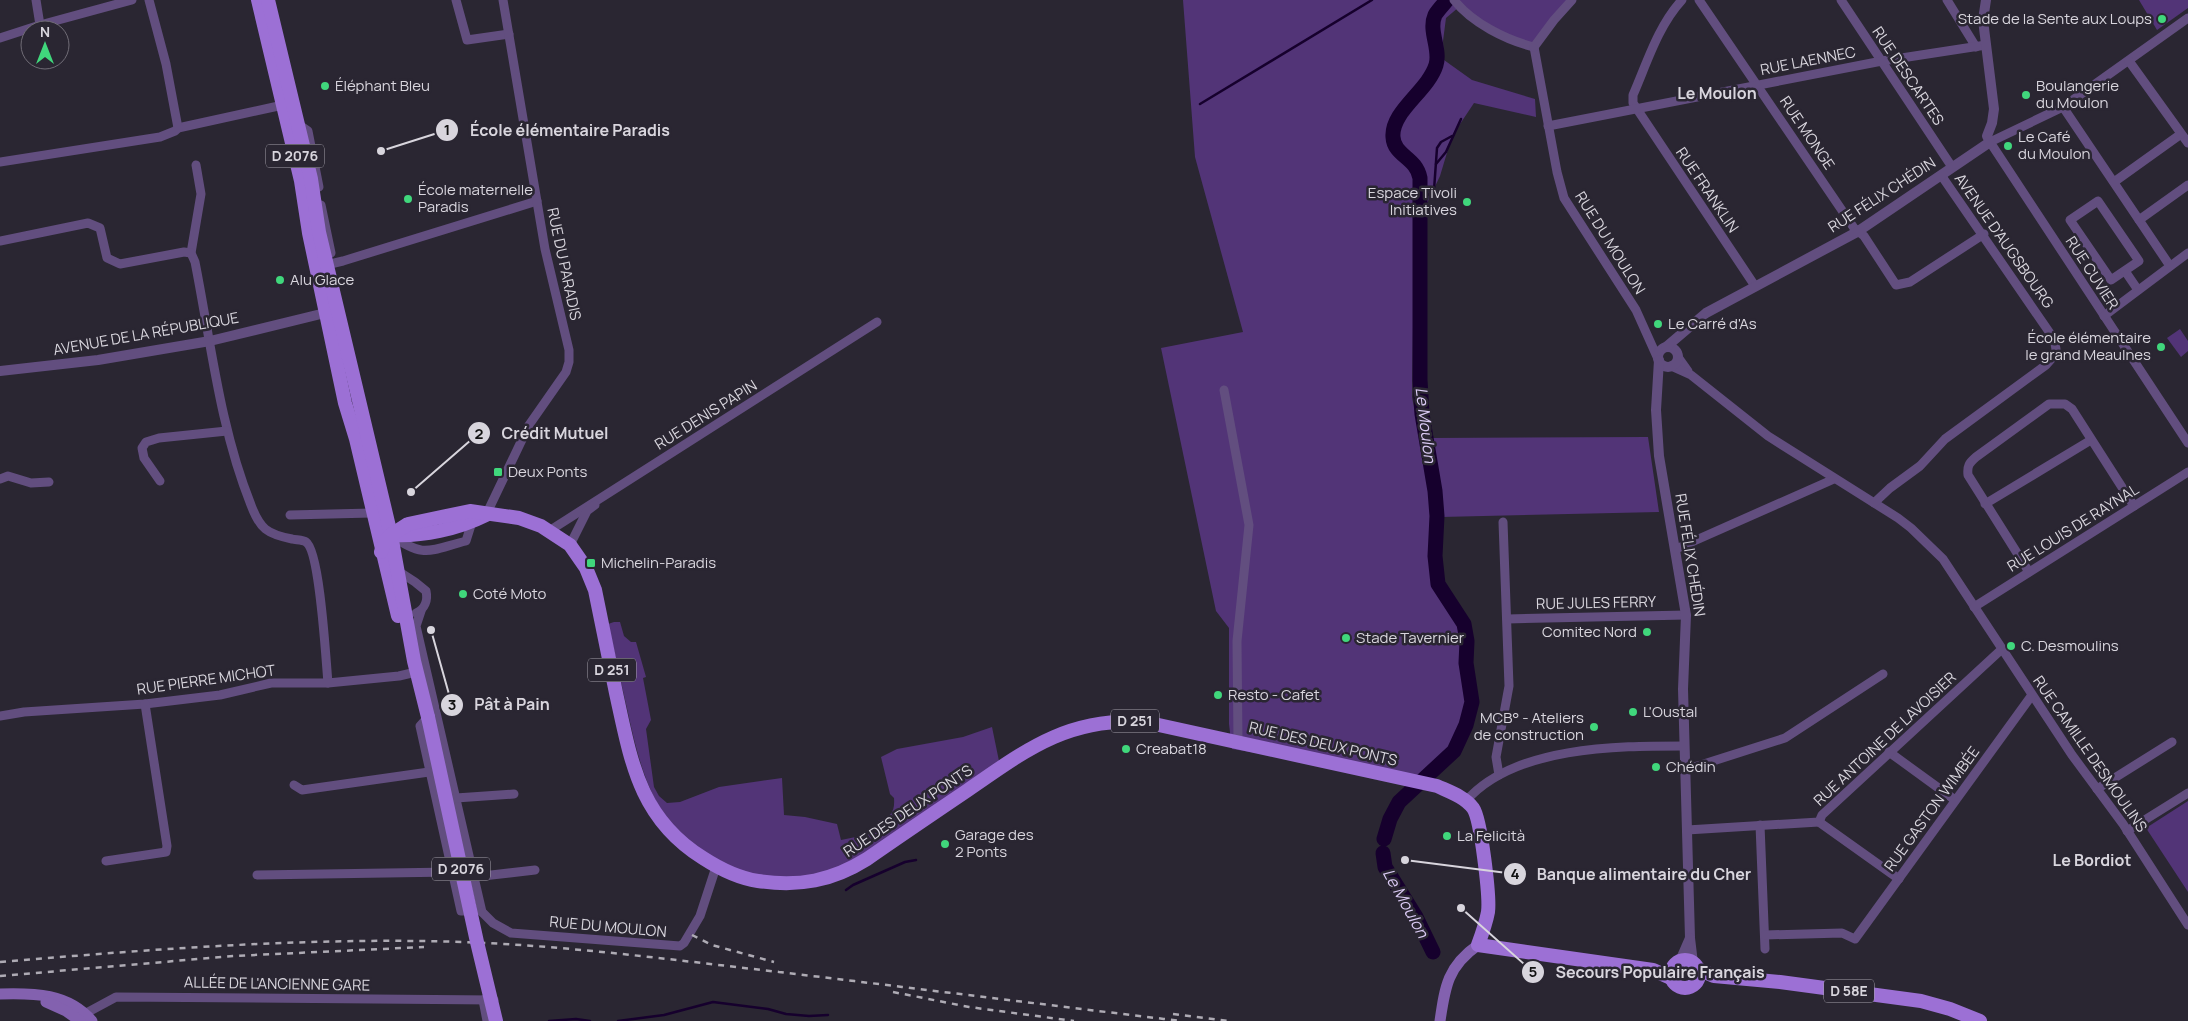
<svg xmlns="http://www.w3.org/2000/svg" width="2188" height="1021" font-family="Manrope,sans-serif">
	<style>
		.green { fill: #523477 }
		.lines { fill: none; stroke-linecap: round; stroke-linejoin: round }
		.stream { stroke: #16002d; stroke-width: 2.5 }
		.river { stroke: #16002d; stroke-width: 15 }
		.minor { stroke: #624e7f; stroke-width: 9 }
		.tertiary { stroke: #624e7f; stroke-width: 10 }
		.secondary { stroke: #8361af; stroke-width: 11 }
		.primary { stroke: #9c70d5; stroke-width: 14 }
		.rail { stroke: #aeabb4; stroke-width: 2.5; stroke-dasharray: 6 6; stroke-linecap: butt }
		.primary-bridge { stroke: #9c70d5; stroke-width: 14 }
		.poi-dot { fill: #40d77c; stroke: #2a2632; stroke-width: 2 }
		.labels { text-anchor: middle; stroke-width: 5; stroke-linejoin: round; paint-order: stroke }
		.shield { fill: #2a2632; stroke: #a4a0aa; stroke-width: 1 }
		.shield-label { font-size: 14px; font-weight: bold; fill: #d8d5dd }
		.poi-label { font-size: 15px; fill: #d8d5dd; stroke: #2a2632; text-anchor: start }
		.street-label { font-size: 15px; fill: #d8d5dd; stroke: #2a2632 }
		.neighbourhood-label { font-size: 16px; font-weight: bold; fill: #d8d5dd; stroke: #2a2632 }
		.water-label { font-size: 16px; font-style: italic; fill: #dacaf4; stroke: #2a2632 }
		.leader { fill: none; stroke: #d8d5dd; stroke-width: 2 }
		.callout-dot { fill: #d8d5dd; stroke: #2a2632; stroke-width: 2 }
		.mark-label { font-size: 15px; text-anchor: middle; font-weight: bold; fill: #111 }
		.callout-label { font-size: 16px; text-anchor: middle; font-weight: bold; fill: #d8d5dd; stroke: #2a2632; stroke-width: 5; stroke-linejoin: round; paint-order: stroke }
	</style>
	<rect width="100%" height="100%" fill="#2a2632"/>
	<!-- green -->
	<g class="green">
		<path d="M1183 0H1572L1534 47 1522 44 1459 7 1446 18 1443 41 1444 60 1472 80 1535 99 1536 117 1474 103 1452 136 1440 176 1427 203 1426 241 1413 328 1412 397 1428 483 1430 515 1429 562 1447 599 1464 624 1467 641 1466 663 1472 702 1466 725 1454 751 1443 763 1423 780 1232 749 1229 724V628L1216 611 1161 348 1243 332 1195 157Z"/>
		<path d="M2139 0H2188V8L2157 30Z"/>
		<path d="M2180 329 2188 341V351L2181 357 2167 338Z"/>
		<path d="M1648 437 1659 512 1441 517 1440 490 1430 438Z"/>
		<path d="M614 622H620L624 636 631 642H636L646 677 643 678 651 720 646 729 654 787 659 796 667 803 680 802 719 787 782 778 784 815 805 817 837 824 841 840 880 832 878 821C891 817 895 812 894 798L890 794 881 757 897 749 963 737 992 727 999 761C965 785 931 808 897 832 878 845 858 862 836 870 808 880 767 880 739 870 661 841 644 787 628 713 621 683 615 653 608 624Z"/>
		<path d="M2188 801V892L2146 828Z"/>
	</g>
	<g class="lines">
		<!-- stream -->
		<g class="stream">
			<path d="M1200 104 1372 0"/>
			<path d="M1436 164 1446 152 1461 119"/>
			<path d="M1420 201 1434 190 1437 148 1441 142 1452 136"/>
			<path d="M846 890 853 885 905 862 916 860"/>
			<path d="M549 1021 576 1019 590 1021"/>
			<path d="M618 1021 664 1015 713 1002 768 1009 786 1014 809 1016 828 1015"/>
		</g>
		<!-- river -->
		<g class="river">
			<path d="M1384 839 1390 819 1399 802 1454 751 1466 725 1472 702 1466 663 1467 641 1464 624 1438 584 1435 556 1437 516 1435 491 1422 414 1420 380V178C1416 157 1394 156 1393 137 1391 111 1428 91 1436 65 1441 49 1428 31 1435 15 1438 10 1443 5 1447 0"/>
			<path d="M1383 853 1385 867 1416 917 1433 952"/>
		</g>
		<!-- minor -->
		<g class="minor">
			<path d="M36 0 40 25"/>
			<path d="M456 0 467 40 509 34"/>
			<path d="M1454 0C1472 23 1506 40 1534 47"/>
			<path d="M1682 0C1658 26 1647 63 1633 95V103L1755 286"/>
			<path d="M1699 0 1854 228 1864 236 1896 285 1910 282 1984 234"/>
			<path d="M1841 0 1952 167"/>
			<path d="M1947 0 1976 47"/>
			<path d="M2188 18 2063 107 1990 142 2188 443"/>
			<path d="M0 38 40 25 132 0"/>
			<path d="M1534 47 1557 172 1564 198 1636 310 1658 359"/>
			<path d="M1534 47 1554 20 1572 0"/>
			<path d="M2129 61 2188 143"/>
			<path d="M2063 107 2170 266"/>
			<path d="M298 124 308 131 319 187"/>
			<path d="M1548 126 1882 61 1986 45"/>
			<path d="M178 128 283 105"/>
			<path d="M0 162 160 137 175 131 178 128 166 64 149 0"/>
			<path d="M196 165 201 194 191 253 195 262C211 343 220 428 251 505 260 529 267 534 292 539 296 540 303 540 306 542 320 551 326 662 328 683"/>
			<path d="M2114 182 2181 134"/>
			<path d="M2098 201 2139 261 2111 280 2070 220Z"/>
			<path d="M321 205 331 253"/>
			<path d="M2139 220 2188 185"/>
			<path d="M0 241 88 223 100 228 107 258 120 264 184 252 191 253"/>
			<path d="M326 265 343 261 537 201"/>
			<path d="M2125 271 2138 290"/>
			<path d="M2104 316 2188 253"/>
			<path d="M1678 357 1688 371"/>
			<path d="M1671 366 1691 375 1768 436 1898 518 1911 528 1943 559 2072 755 2123 824 2188 925"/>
			<path d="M1224 390 1249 525 1237 641 1238 741"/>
			<path d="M0 479 8 476 31 483 49 482"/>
			<path d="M160 481 144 458 142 448 146 442 159 438 227 431"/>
			<path d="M1874 503 1890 488 1920 466 1945 439 2046 365 2053 357 2056 349 2054 339 1941 175"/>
			<path d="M1985 504 2091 440"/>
			<path d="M290 515 372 513"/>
			<path d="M486 515 529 425 566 372 569 362V350L545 249 503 0"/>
			<path d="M549 531 877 322"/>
			<path d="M391 535C424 559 430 550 466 541L472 522"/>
			<path d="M570 545 587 511 595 505"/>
			<path d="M1676 549 1834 479"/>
			<path d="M398 571 415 582 426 591C428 600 425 609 416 613"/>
			<path d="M2029 572 1968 475C1967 466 1969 463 1976 457L2049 404H2065L2072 409 2134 506"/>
			<path d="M1974 607 2188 472"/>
			<path d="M421 611 416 626 482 912"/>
			<path d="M1507 619 1686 615"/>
			<path d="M0 716 24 712 145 704 220 695 271 683H328L399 676 416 672"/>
			<path d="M428 717 420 726 461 911H474"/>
			<path d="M1889 752 1955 800"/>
			<path d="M1685 770 1785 738 1883 674"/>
			<path d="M1499 775 1496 757 1509 686 1503 522"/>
			<path d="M294 785 302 790 429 772"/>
			<path d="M2097 789 2172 742"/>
			<path d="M456 798 514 794"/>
			<path d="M1466 801C1514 746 1617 746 1684 746"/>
			<path d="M1819 822 1899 879"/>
			<path d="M1760 825 1765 949"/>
			<path d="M1687 830 1819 822 1822 815 2002 649"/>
			<path d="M2127 831 2188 793"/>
			<path d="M106 861 166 852 167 846 145 704"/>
			<path d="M257 875 452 872"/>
			<path d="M474 877 535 870"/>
			<path d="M482 912 493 923 511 933 680 946 684 943 700 916 716 867"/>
			<path d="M1765 935 1842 933 1855 939 2032 695"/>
			<path d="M483 1000 487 1021"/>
			<path d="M79 1017 116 997 494 1000"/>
		</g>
		<!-- tertiary -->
		<g class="tertiary">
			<circle cx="1668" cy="357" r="10"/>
			<path d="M1666 347 1706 313 1857 232 1990 142 1987 136 1992 123 1994 109 1983 20 1986 0"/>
			<path d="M1659 360 1656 410 1659 456 1686 615 1683 689 1690 938 1693 963"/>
			<path d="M0 371 98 360 210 341 325 313"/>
			<path d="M1680 961 1690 938"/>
		</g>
		<!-- secondary -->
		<g class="secondary">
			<path d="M0 994C34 993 68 993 92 1021"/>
			<path d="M46 1002 66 1011 80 1021"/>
			<path d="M1440 1021C1445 986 1448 966 1478 945"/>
		</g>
		<!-- primary -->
		<g class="primary">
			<path d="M258 0 301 181 309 233 345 403 356 439 398 616"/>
			<path d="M268 0 311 179 319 232 391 535 414 661 428 717"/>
			<path d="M391 535C422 537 458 529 486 515"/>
			<path d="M381 552 385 541 391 535 408 524 470 511 519 518 541 526 570 545 586 568 595 590C602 624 609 659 616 693 631 761 639 818 703 858 720 869 738 878 758 881 799 887 832 881 867 859 900 836 934 813 968 790 1027 749 1069 717 1145 722L1437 786C1450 792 1465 797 1473 808 1481 819 1490 897 1488 912 1486 923 1482 934 1478 945L1653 970 1671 978"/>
			<circle cx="1685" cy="974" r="14"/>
			<path d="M1698 969 1714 976 1780 982 1921 1001 1950 1009 1980 1021"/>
		</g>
		<!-- rail -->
		<g class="rail">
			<path d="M692 935 712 945 774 962"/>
			<path d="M0 962C155 949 309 937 464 942 570 946 674 960 779 972 913 988 1047 1005 1181 1021"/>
			<path d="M0 976 233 956 424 947"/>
			<path d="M893 992 969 1007 1074 1021"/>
			<path d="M1173 1014 1229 1021"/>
		</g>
		<!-- primary-bridge -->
		<path class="primary-bridge" d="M428 717 477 942 496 1021"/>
	</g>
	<!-- markers -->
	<g class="poi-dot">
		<circle cx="2162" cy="19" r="5"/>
		<circle cx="325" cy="86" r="5"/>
		<circle cx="2026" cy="95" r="5"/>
		<circle cx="2008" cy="146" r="5"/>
		<circle cx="408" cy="199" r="5"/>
		<circle cx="1467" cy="202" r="5"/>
		<circle cx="280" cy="280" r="5"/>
		<circle cx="1658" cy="324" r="5"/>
		<circle cx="2161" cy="347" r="5"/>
		<rect x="493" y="467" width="10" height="10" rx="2.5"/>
		<rect x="586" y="558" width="10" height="10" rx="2.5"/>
		<circle cx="463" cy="594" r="5"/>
		<circle cx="1647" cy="632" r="5"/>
		<circle cx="1346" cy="638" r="5"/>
		<circle cx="2011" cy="646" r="5"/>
		<circle cx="1218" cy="695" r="5"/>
		<circle cx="1633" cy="712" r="5"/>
		<circle cx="1594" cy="727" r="5"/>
		<circle cx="1126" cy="749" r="5"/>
		<circle cx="1656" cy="767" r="5"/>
		<circle cx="1447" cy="836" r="5"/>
		<circle cx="945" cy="844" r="5"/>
	</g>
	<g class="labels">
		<!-- shield labels -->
		<g class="shield">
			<rect x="266" y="144.5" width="58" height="23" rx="4"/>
			<rect x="588" y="658.5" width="48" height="23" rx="4"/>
			<rect x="1111" y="709.5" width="48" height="23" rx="4"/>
			<rect x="432" y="857.5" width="58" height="23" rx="4"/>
			<rect x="1824" y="979.5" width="50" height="23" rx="4"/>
		</g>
		<g class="shield-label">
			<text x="295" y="161">D 2076</text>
			<text x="612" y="675">D 251</text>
			<text x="1135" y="726">D 251</text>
			<text x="461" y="874">D 2076</text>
			<text x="1849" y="996">D 58E</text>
		</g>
		<!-- poi labels -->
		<g class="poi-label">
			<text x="2152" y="24" text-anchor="end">Stade de la Sente aux Loups</text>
			<text x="335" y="91">Éléphant Bleu</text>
			<text x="2036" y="91">Boulangerie<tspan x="2036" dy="17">du Moulon</tspan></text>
			<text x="2018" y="142">Le Café<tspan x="2018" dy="17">du Moulon</tspan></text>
			<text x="418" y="195">École maternelle<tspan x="418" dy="17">Paradis</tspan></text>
			<text x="1457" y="198" text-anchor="end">Espace Tivoli<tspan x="1457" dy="17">Initiatives</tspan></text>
			<text x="290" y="285">Alu Glace</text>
			<text x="1668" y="329">Le Carré d'As</text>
			<text x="2151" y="343" text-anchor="end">École élémentaire<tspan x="2151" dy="17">le grand Meaulnes</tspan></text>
			<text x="508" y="477">Deux Ponts</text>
			<text x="601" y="568">Michelin-Paradis</text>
			<text x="473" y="599">Coté Moto</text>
			<text x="1637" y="637" text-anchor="end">Comitec Nord</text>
			<text x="1356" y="643">Stade Tavernier</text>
			<text x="2021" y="651">C. Desmoulins</text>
			<text x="1228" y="700">Resto - Cafet</text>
			<text x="1643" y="717">L'Oustal</text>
			<text x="1584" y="723" text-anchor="end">MCB° - Ateliers<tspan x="1584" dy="17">de construction</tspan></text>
			<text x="1136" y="754">Creabat18</text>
			<text x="1666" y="772">Chédin</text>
			<text x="955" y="840">Garage des<tspan x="955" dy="17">2 Ponts</tspan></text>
			<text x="1457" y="841">La Felicità</text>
		</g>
		<!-- street labels -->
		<g class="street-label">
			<text transform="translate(1808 61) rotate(-11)" y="5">RUE LAENNEC</text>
			<text transform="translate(1908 76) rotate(56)" y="5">RUE DESCARTES</text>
			<text transform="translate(1807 133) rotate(56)" y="5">RUE MONGE</text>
			<text transform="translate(1707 190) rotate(56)" y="5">RUE FRANKLIN</text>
			<text transform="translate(1882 195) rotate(-33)" y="5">RUE FÉLIX CHÉDIN</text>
			<text transform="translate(2004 241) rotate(55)" y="5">AVENUE D'AUGSBOURG</text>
			<text transform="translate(1610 243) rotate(58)" y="5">RUE DU MOULON</text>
			<text transform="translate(564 264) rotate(78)" y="5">RUE DU PARADIS</text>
			<text transform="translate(2092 273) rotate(57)" y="5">RUE CUVIER</text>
			<text transform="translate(146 334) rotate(-10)" y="5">AVENUE DE LA RÉPUBLIQUE</text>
			<text transform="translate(706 415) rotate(-32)" y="5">RUE DENIS PAPIN</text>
			<text transform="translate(2073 528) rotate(-32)" y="5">RUE LOUIS DE RAYNAL</text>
			<text transform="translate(1690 555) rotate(81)" y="5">RUE FÉLIX CHÉDIN</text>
			<text transform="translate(1596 603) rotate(-1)" y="5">RUE JULES FERRY</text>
			<text transform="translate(206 680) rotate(-8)" y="5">RUE PIERRE MICHOT</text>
			<text transform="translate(1885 739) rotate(-43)" y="5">RUE ANTOINE DE LAVOISIER</text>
			<text transform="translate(1323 744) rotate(13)" y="5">RUE DES DEUX PONTS</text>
			<text transform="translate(2090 754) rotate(55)" y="5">RUE CAMILLE DESMOULINS</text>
			<text transform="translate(1932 809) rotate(-54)" y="5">RUE GASTON WIMBÉE</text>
			<text transform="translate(908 811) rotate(-34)" y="5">RUE DES DEUX PONTS</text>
			<text transform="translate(608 927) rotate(5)" y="5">RUE DU MOULON</text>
			<text transform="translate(277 984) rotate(1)" y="5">ALLÉE DE L'ANCIENNE GARE</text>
		</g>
		<!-- neighbourhood labels -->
		<g class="neighbourhood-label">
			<text x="1717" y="99">Le Moulon</text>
			<text x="2092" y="866">Le Bordiot</text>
		</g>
		<!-- water labels -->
		<g class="water-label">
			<text transform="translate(1426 425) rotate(83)" y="6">Le Moulon</text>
			<text transform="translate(1406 903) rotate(61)" y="6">Le Moulon</text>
		</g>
	</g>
	<!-- callouts -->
	<path class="leader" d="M381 151L447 130M411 492L479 433M431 630L452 705M1405 860L1515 874M1461 908L1533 972"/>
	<g class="callout-dot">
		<circle cx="381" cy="151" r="5"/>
		<circle cx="411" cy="492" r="5"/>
		<circle cx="431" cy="630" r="5"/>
		<circle cx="1405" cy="860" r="5"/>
		<circle cx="1461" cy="908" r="5"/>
		<circle cx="447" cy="130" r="12"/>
		<circle cx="479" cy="433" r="12"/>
		<circle cx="452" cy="705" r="12"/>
		<circle cx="1515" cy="874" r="12"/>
		<circle cx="1533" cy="972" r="12"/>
	</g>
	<g class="mark-label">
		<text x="447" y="135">1</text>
		<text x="479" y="439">2</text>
		<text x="452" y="710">3</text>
		<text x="1515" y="879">4</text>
		<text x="1533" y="977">5</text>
	</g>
	<g class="callout-label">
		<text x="570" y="136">École élémentaire Paradis</text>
		<text x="555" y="439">Crédit Mutuel</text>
		<text x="512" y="710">Pât à Pain</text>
		<text x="1644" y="880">Banque alimentaire du Cher</text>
		<text x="1660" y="978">Secours Populaire Français</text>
	</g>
	<!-- north arrow -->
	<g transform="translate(45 45)"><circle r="24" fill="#2a2632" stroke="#706c76"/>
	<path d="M0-4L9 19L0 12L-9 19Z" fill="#40d77c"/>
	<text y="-8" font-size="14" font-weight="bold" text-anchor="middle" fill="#d8d5dd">N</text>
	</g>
</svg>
